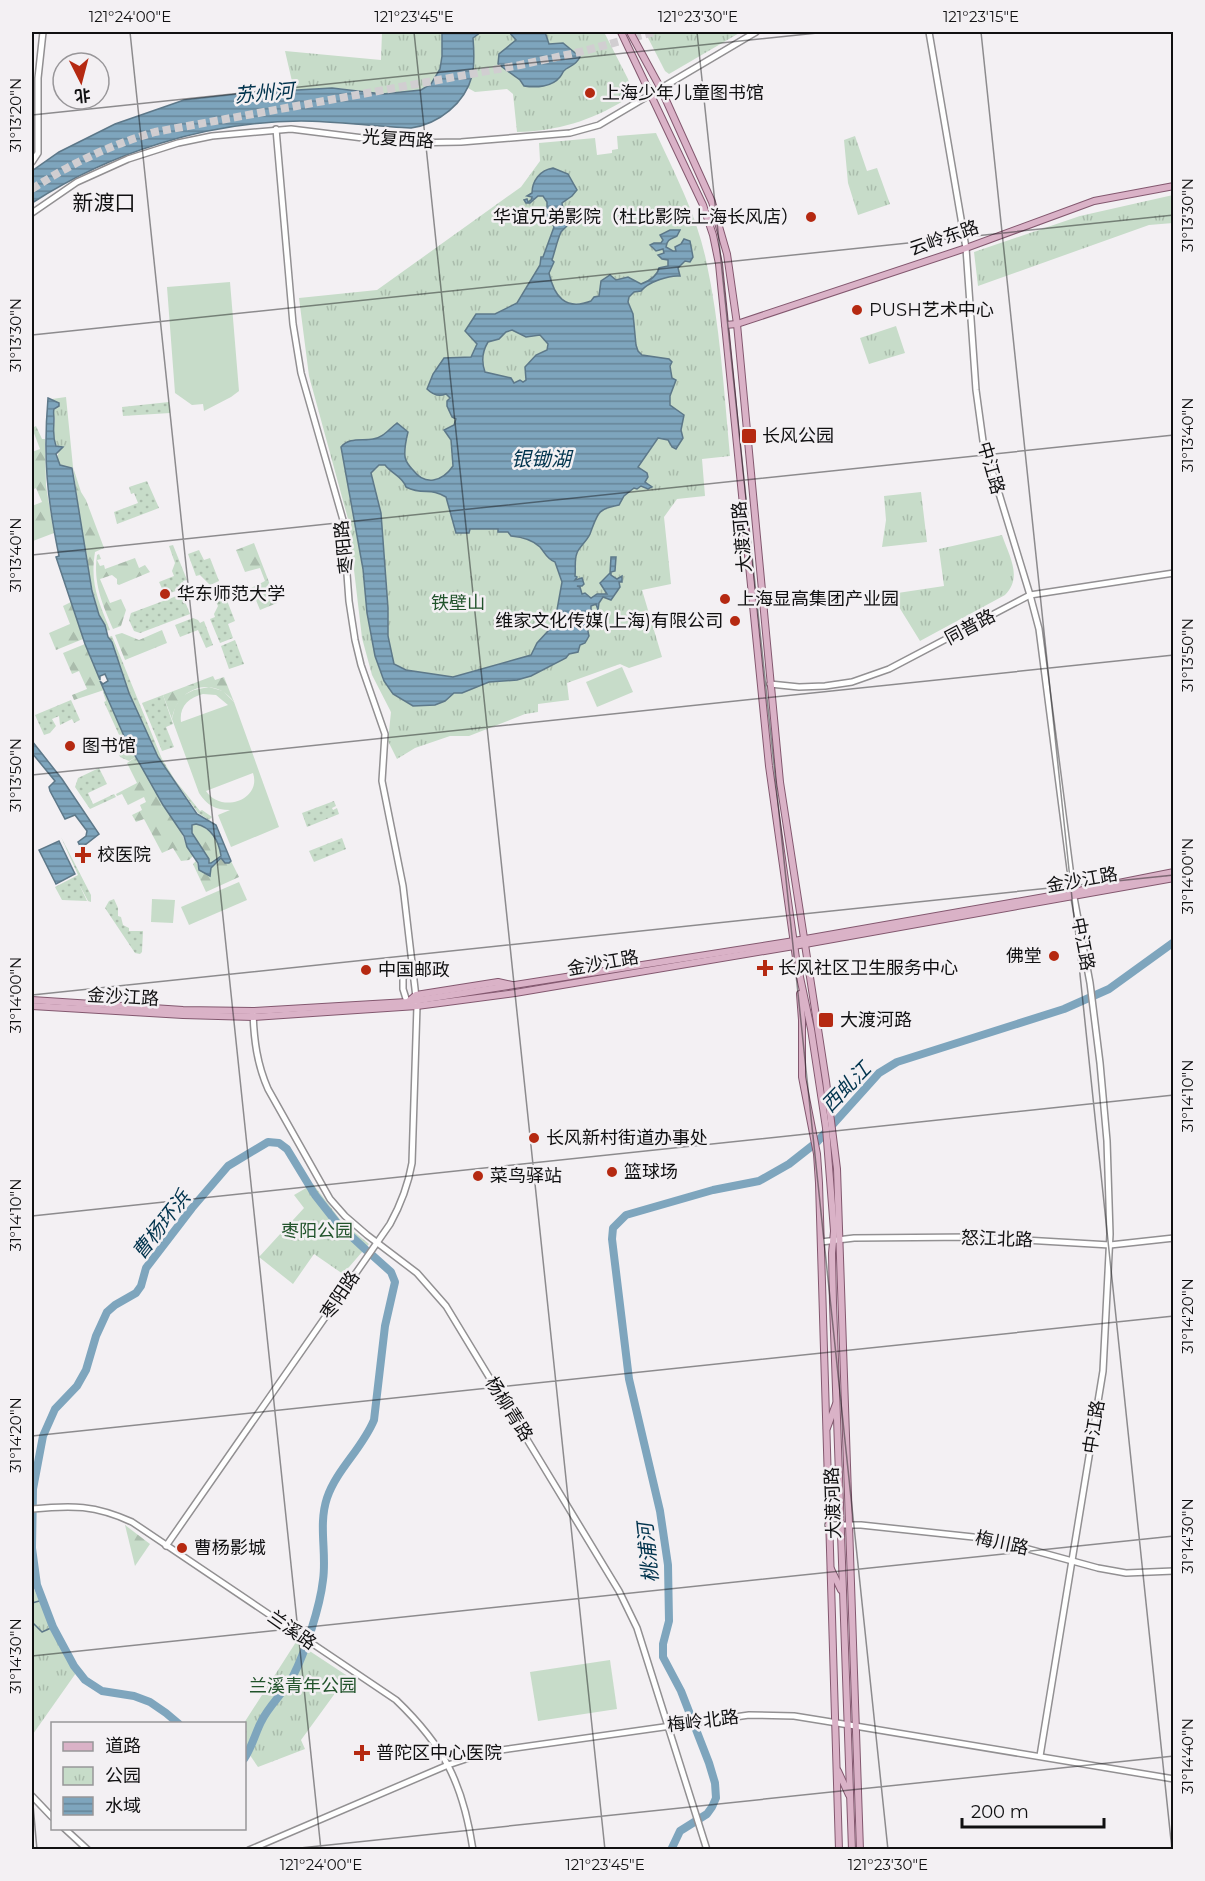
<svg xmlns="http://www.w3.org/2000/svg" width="1205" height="1881" font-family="Montserrat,'Noto Sans SC',sans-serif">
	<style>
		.grass { fill: url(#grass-dots) }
		.forest { fill: url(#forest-firs) }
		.park { fill: url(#park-tufts) }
		.pitch { fill: #c7dcc9; fill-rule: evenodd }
		.water { fill: url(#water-rules); stroke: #5d7889; stroke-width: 1.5; fill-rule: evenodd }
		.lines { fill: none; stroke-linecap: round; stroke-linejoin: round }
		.stream { stroke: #5d7889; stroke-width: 1.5 }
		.river { stroke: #7ea5bd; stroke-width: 8 }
		.highway-tunnel { stroke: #d1ced1; stroke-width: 8; stroke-dasharray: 8 4; stroke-linecap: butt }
		.minor-casing { stroke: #929092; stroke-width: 8 }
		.major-casing { stroke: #83586f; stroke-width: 8 }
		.minor { stroke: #fff; stroke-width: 5 }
		.major { stroke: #dab2c7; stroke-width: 6 }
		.ticks { fill: none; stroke: #101011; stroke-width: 1.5; stroke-opacity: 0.45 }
		.poi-dot { fill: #b52911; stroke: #f3f0f3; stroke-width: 2 }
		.labels { text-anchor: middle; stroke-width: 5; stroke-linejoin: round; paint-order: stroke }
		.poi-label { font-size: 18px; fill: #101011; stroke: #f3f0f3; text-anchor: start }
		.street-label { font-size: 18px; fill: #101011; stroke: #f3f0f3 }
		.park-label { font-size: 18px; fill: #21532b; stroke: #f3f0f3 }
		.water-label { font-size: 20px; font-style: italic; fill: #00334d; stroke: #f3f0f3 }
		.quarter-label { font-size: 21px; fill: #101011; stroke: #f3f0f3 }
		.neatline { fill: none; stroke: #101011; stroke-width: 2 }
		.ticks-label { font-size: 15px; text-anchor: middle; fill: #101011 }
	</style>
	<defs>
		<pattern id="grass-dots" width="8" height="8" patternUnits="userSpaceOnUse" patternTransform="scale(1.5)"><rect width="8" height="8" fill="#c7dcc9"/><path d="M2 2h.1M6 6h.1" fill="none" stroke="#aabcac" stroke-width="1.8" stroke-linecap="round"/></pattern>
		<pattern id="forest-firs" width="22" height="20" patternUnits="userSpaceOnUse" patternTransform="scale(1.5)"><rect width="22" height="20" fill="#c7dcc9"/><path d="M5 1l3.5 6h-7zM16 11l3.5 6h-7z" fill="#aabcac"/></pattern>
		<pattern id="park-tufts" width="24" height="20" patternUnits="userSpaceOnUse" patternTransform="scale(1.5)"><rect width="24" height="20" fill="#c7dcc9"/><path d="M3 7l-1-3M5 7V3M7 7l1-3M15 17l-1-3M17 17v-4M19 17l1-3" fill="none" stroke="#aabcac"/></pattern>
		<pattern id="water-rules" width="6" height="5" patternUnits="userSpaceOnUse" patternTransform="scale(1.5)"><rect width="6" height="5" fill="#7ea5bd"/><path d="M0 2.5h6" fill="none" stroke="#668598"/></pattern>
	</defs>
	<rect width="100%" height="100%" fill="#f3f0f3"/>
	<!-- grass -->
	<g class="grass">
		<path d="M169 402 170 413 123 416 122 407Z"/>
		<path d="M147 481 159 508 117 524 114 512 138 503 134 493 131 494 129 487Z"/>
		<path d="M173 545 187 580 183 581 184 584 181 589 165 595 159 582 174 576 172 571 175 563 169 546Z"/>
		<path d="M199 550 204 560 210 558 219 581 210 585 200 575 196 576 188 554Z"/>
		<path d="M182 594 190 614 140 633 134 631 129 620 131 613Z"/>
		<path d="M226 598 235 621 228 624 233 638 220 643 210 619 215 617 214 614 218 606 216 602Z"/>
		<path d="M193 618 198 620 200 623 204 621 213 645 206 648 198 630 180 637 175 625Z"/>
		<path d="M112 636 162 759 175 780 200 811 202 810 212 817 209 820 198 813 158 757 129 693 112 642 108 637Z"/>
		<path d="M235 640 244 664 229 669 221 646Z"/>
		<path d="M104 690 124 736 136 757 129 761 120 757 114 743 116 739 120 737 104 702 106 701 103 692Z"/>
		<path d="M163 695 173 724 166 727 174 747 162 751 142 703Z"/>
		<path d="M71 700 80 720 74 723 72 719 60 725 59 716 52 719 56 726 50 733 44 735 35 715Z"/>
		<path d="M99 768 107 784 88 793 93 804 114 794 116 797 90 809 75 787 78 778Z"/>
		<path d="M334 801 336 806 332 808 333 810 337 808 339 814 307 827 302 813Z"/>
		<path d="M61 837 91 895V902L88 901 79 884 87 901 62 900 55 887 78 875Z"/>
		<path d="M342 838 346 849 314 862 309 851Z"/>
		<path d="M114 899 118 908V916L121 917 123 925 129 928V931H143L142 952 140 954 135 953 105 908 109 901Z"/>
	</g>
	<!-- forest -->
	<g class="forest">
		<path d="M36 426 42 439H45L46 486 54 533 33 541 32 506 42 502 36 488 32 490V462L34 461 32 452 40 449 32 428Z"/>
		<path d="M73 467 81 492 86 500 104 548 95 552C90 584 98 600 110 630L106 631 105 625 99 615 86 564 87 556 81 529Z"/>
		<path d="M254 543 277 603 260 610 251 588 265 581 260 568 245 572 236 550Z"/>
		<path d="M99 554 101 559 97 560 100 566 104 565 105 569 135 558 139 568 145 565 150 572 119 585 117 584V579L112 575 100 579 110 603 121 599 126 610 121 626 113 629C102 603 93 583 97 555Z"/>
		<path d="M71 602 83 639 56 650 49 633 70 624 63 606Z"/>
		<path d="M162 630 167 643 125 660 115 635 122 633 139 640Z"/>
		<path d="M85 644 104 690 74 700 72 695 87 689 79 671 72 674 63 653Z"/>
		<path d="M213 676 215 680 224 677 234 702C214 675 177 687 172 719L163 695Z"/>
		<path d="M136 757 163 805 180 829 187 847 193 856 189 860 181 861 173 848 162 853 144 819 136 822 132 815 142 810 140 805 146 802 144 797 128 805 122 794 117 796 116 794 137 783 127 763Z"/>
		<path d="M196 824C212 827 219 841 221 856L211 863H209V859L192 833V825Z"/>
		<path d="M222 858 229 863 231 861 239 877 206 892 193 864 196 861 199 870 211 868Z"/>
		<path d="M125 1525 150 1544 135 1566Z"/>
	</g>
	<!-- park -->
	<g class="park">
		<path d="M382 32H442C442 49 445 71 431 84 409 105 358 88 331 88 319 88 307 90 294 90L285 51 381 60Z"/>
		<path d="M481 32H604L628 79C631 88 630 93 625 100 590 121 558 131 517 132L513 94 507 89 475 92 468 88 473 70V38Z"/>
		<path d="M645 32H741L669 74 665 71Z"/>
		<path d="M656 133C675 174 697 216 706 260 720 324 724 391 730 456L702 459 705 496 677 499 664 517 671 584 642 590 662 657 629 668 620 664 567 683 569 700 538 704V712L525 714 469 736H450L415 748 397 759 388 741 391 712 372 675 362 638 348 519 309 376 299 298 377 290 521 187 540 161 539 143 595 138 597 155 612 153V150L618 149 617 136Z"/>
		<path d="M855 136 867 171 877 168 890 204 858 215 848 183 844 140Z"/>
		<path d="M1173 195V223L1149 225 978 286 974 252 1080 216Z"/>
		<path d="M896 326 905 353 869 364 860 338Z"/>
		<path d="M66 397 73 467 72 468 60 465 57 459 59 450 52 436 55 420 53 412 56 407 52 399Z"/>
		<path d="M921 492 927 542 882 547 886 520 884 496Z"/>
		<path d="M1002 535C1009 556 1023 577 1005 595L920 641 891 594 944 586 939 549Z"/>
		<path d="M313 1184 342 1222 369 1244 343 1274 314 1254 293 1284 259 1257 304 1208 294 1195Z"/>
		<path d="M32 1585 57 1638 76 1673 33 1734Z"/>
		<path d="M296 1642 349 1677 344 1681 301 1740 305 1749 258 1767 245 1748 244 1723Z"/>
	</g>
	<!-- pitch -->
	<g class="pitch">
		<path d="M230 282 239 391 231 397 204 411 203 404 192 405 175 393 167 287Z"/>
		<path d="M622 667 633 692 597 707 586 682Z"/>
		<path d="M209 687 223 691 234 702 279 827 231 847 218 815 230 810C215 810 207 805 199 793L172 719 175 707 182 696 194 690ZM203 694 216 695 228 705 181 722C179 707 188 698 203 694ZM253 773C262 800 221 814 206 791Z"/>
		<path d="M239 882 247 900 189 925 181 907Z"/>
		<path d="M152 899 175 900 173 923 151 922Z"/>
		<path d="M610 1660 617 1709 538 1721 530 1672Z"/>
	</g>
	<!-- water -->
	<g class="water">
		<path d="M442 32H481L473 38C474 50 475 63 472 76 465 103 439 124 411 128 375 127 338 121 301 121 206 122 111 152 32 203V171L59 152 115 124 184 100 247 93 332 88 383 94 421 90 431 84 440 69 442 56Z"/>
		<path d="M509 32H545L549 44 563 43 580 57C576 65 572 65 566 69 561 73 564 72 560 77 552 87 536 88 524 86L520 80 498 64 499 54 516 40Z"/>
		<path d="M553 168 568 174 577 190 572 196 562 203C562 210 569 215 569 221 569 226 564 228 561 232 557 241 555 251 552 260L554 262 549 273C554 296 565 311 591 301L594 297 599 296 601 281 610 275 616 280 628 277 641 284C649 281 657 277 659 268L668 266V260L662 259 658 255 664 253 663 249 656 251 650 245 654 243H661L663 240 660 235 670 230H680L677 236C671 239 667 239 666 247L673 251H676L675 247 681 244 684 239 690 241 693 257 690 262 685 261 678 268 680 276C669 275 648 282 641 291L634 292 629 297 628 302 633 314 636 345 638 351 642 355 669 359 672 362 670 366 672 378 676 380 670 396V405L684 415 681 430 683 438 676 449 672 447 668 440 658 438 638 467 647 473 648 477 645 482 652 487 648 489 641 486 637 489 634 488 624 496 619 505C597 509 598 513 590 534 587 541 579 547 577 553 574 560 576 569 575 576L577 577 575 580 582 578 584 584 582 586H577L580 587 582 594 585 593 591 598 597 594H607L600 583 610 573 611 557H616L615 571 611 572V575L617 579 622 576V582H619L620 587 611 600 603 597 599 603 598 610 596 604 591 606V610L594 612 590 616 591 623 587 627 589 636 585 643 580 645 578 652 569 654 566 658 531 676 517 680 489 682 462 693H454L445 701 435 705 413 706 393 694 384 681 375 656 367 613 363 569 341 447C349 437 362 441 373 439 383 438 389 429 397 423L408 432C406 440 404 448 405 457 406 462 409 466 413 470 425 486 442 482 453 466L451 440 444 430 454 425 456 419 452 417 447 406V401L450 398 446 394C439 397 432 394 427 389L433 374 444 358 471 357 477 344 465 331 476 314H495L517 303 540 265 541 257H543L554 227 550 219 543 212 547 208V202L543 196H538L530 203H526L524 200 527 199 528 202 531 200 532 197 527 196 532 193C532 181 540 170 553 168ZM512 330 526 337 540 335 548 344 547 350 536 355 525 367 526 380 523 382 520 380 514 383 511 378 485 372C481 361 482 352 488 342L499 339 506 332ZM379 465H385C392 474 403 477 406 487 424 496 430 487 446 497L456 533H469L470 529H498V532H508L511 536C522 537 532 539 540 547 545 553 547 559 555 562L562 582 555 621 548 631 537 643 531 655 453 677 406 670 394 664 388 636V608L381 513 371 473Z"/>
		<path d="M48 398 59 403V406L54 409C53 412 54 416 54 419 54 429 52 435 56 446L63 447 56 454 60 465 72 468 92 591 99 615 105 625 108 637 112 642 129 693 158 757 197 814 216 825 231 861 229 863H225L221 858 211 868 210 876 199 870 198 863 187 847 184 836 163 805 124 736 100 681 103 684 108 681 105 674 100 676V680L85 644 56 557 59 556C47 498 43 457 48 398ZM196 824C211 827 219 841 221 856L211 863H209V859L192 833V825Z"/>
		<path d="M32 741 62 779 99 834 81 848 78 842 86 836 87 831 75 815 65 819 50 791 49 787 55 781 32 753Z"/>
		<path d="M59 841 75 874 56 884 39 850Z"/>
	</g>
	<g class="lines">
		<!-- stream -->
		<g class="stream">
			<path d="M32 1603 43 1600"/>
			<path d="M33 1623 42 1632 53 1627"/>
		</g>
		<!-- river -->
		<g class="river">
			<path d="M179 1724 166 1713 150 1702 134 1696 102 1691 85 1680 74 1666 53 1627 37 1585 32 1548 33 1489 43 1436 55 1409 77 1386 86 1370 96 1336 107 1312 115 1305 136 1293 141 1286 146 1268 192 1208 228 1166 268 1142 279 1143 287 1149 315 1195 337 1223 366 1250"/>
			<path d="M244 1759C252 1747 255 1734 261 1722 269 1705 284 1693 293 1676 305 1653 320 1607 323 1580 327 1553 318 1525 327 1498 337 1469 362 1449 374 1420L385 1326 395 1282 391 1272 372 1255"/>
			<path d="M671 1850 680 1831 707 1814 712 1807 716 1798 715 1783 709 1763 681 1691 663 1657V1644L669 1621 668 1565 660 1511 629 1379 612 1239 613 1228 626 1215 713 1190 759 1181 789 1164 817 1142 879 1073 897 1062 1064 1009 1109 989 1174 942"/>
		</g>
		<!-- highway-tunnel -->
		<path class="highway-tunnel" d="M32 189C70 164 110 145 155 132L520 65 580 52 654 32"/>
		<!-- minor casing -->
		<g class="minor-casing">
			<g id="minor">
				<path d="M929 32 966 248 976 390 983 441 1030 595 1039 629 1073 892 1090 983 1100 1063 1107 1141 1110 1234 1103 1371 1040 1756"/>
				<path d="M32 162 38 153V78L43 32"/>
				<path d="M32 213 77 182 128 159 178 143 212 136 291 129 403 143 461 142 570 133 599 125 609 119 756 32"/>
				<path d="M770 684 799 687 825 686 852 682 889 669 1030 595 1174 573"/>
				<path d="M408 1005 403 989V978L413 965"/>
				<path d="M253 1013C254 1040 257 1064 268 1089L330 1199 345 1216 367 1235 417 1273 446 1306 619 1591 637 1628 707 1850"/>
				<path d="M821 1242 854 1238 974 1237 1110 1245 1174 1238"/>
				<path d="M32 1509C72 1505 95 1505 132 1522L396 1700C444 1746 463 1783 473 1850"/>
				<path d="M828 1525H861L992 1539 1098 1568 1126 1573 1174 1571"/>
				<path d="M166 1546 390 1224C401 1204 408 1186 412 1163L417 1006 403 886 382 781 385 734 361 665 355 640 349 601 343 520 301 373 293 324 276 129"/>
				<path d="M32 1796 52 1817"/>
				<path d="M64 1828 88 1850"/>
				<path d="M249 1850 448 1765 487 1752 749 1715 794 1716 825 1721 1174 1779"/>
			</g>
		</g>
		<!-- major casing -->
		<g class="major-casing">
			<g id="major">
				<path d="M621 32 703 205 713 235 719 264 769 766 796 958 811 1029 826 1128 834 1231 832 1253 833 1303 852 1850"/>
				<path d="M630 32 661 89 712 202 727 254 737 324 780 782 826 1081 837 1169 860 1850"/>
				<path d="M725 325 737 324 966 248 1094 201 1174 186"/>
				<path d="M800 994 802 1020V1077L817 1154 819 1183 839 1850"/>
				<path d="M32 1000 183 1010 253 1011 407 1002 794 941 1073 892 1174 872"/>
				<path d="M409 1001 416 995 498 982 512 985"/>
				<path d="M32 1006 183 1015 253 1017 417 1006 515 993 794 946 1174 878"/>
				<path d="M827 1428 836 1404"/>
				<path d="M831 1569 841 1590"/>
				<path d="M838 1771 849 1795"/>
			</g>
		</g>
		<!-- minor -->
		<use href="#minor" class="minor"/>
		<!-- major -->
		<use href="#major" class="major"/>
	</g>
	<!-- ticks -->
	<path class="ticks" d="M130 32 321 1850M414 32 605 1850M697 32 888 1850M981 32 1172 1850M32 115 827 32M32 335 1174 215M32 555 1174 435M32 775 1174 655M32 995 1174 875M32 1216 1174 1095M32 1436 1174 1316M32 1656 1174 1536M32 1793 37 1850M281 1850 1174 1756"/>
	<!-- markers -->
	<g class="poi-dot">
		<circle cx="590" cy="93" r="6"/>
		<circle cx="811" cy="217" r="6"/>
		<circle cx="857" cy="310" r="6"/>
		<rect x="741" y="428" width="16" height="16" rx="3"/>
		<circle cx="165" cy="594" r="6"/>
		<circle cx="725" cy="599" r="6"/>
		<circle cx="735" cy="621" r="6"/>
		<circle cx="70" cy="746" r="6"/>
		<path d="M80 846h6v6h6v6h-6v6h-6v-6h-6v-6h6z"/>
		<circle cx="1054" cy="956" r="6"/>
		<path d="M762 959h6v6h6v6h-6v6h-6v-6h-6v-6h6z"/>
		<circle cx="366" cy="970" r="6"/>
		<rect x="818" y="1012" width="16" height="16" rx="3"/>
		<circle cx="534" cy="1138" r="6"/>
		<circle cx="612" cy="1172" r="6"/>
		<circle cx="478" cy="1176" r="6"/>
		<circle cx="182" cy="1548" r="6"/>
		<path d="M359 1744h6v6h6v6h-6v6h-6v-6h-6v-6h6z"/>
	</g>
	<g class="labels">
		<!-- poi labels -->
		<g class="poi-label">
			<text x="602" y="99">上海少年儿童图书馆</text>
			<text x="799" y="223" text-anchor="end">华谊兄弟影院（杜比影院上海长风店）</text>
			<text x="869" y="316">PUSH艺术中心</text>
			<text x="762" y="442">长风公园</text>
			<text x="177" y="600">华东师范大学</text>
			<text x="737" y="605">上海显高集团产业园</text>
			<text x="723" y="627" text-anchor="end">维家文化传媒(上海)有限公司</text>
			<text x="82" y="752">图书馆</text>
			<text x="97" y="861">校医院</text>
			<text x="1042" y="962" text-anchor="end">佛堂</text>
			<text x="778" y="974">长风社区卫生服务中心</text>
			<text x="378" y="976">中国邮政</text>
			<text x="840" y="1026">大渡河路</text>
			<text x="546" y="1144">长风新村街道办事处</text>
			<text x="624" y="1178">篮球场</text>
			<text x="490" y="1182">菜鸟驿站</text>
			<text x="194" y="1554">曹杨影城</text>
			<text x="376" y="1759">普陀区中心医院</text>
		</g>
		<!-- street labels -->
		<g class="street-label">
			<text transform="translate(398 139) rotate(4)" y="6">光复西路</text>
			<text transform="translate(944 238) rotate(-19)" y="6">云岭东路</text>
			<text transform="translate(991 468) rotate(74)" y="6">中江路</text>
			<text transform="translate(742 537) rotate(-95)" y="6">大渡河路</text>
			<text transform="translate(344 547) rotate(-96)" y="6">枣阳路</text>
			<text transform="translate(970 627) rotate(-28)" y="6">同普路</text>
			<text transform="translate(1082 880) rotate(-10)" y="6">金沙江路</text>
			<text transform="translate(1083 944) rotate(79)" y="6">中江路</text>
			<text transform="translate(603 963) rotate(-10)" y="6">金沙江路</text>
			<text transform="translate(123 997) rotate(3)" y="6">金沙江路</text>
			<text transform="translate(997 1239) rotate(2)" y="6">怒江北路</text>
			<text transform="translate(340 1295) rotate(-56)" y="6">枣阳路</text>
			<text transform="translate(509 1409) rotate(58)" y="6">杨柳青路</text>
			<text transform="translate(1094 1427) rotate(-81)" y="6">中江路</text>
			<text transform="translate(833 1503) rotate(-92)" y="6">大渡河路</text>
			<text transform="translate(1002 1543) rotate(12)" y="6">梅川路</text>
			<text transform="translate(292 1630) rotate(35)" y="6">兰溪路</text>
			<text transform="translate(703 1721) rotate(-7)" y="6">梅岭北路</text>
		</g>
		<!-- park labels -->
		<g class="park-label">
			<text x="458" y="609">铁壁山</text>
			<text x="317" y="1237">枣阳公园</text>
			<text x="303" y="1692">兰溪青年公园</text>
		</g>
		<!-- water labels -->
		<g class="water-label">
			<text transform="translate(264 93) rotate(-5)" y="7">苏州河</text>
			<text x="541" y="466">银锄湖</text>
			<text transform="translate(846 1087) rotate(-46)" y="7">西虬江</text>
			<text transform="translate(161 1225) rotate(-52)" y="7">曹杨环浜</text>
			<text transform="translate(648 1553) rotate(-96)" y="7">桃浦河</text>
		</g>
		<!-- quarter labels -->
		<g class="quarter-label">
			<text x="104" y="210">新渡口</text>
		</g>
	</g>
	<!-- border -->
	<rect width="1205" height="1881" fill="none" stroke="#f3f0f3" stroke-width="66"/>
	<!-- legend -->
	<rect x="51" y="1722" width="195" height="108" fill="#f3f0f3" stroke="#989699" stroke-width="1.5"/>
	<rect x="63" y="1742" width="30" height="9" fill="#dab2c7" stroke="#989699" stroke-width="1.5"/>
	<text x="105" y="1752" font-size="18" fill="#101011">道路</text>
	<rect x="63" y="1767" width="30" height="18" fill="url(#park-tufts)" stroke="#989699" stroke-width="1.5"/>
	<text x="105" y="1782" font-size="18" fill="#101011">公园</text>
	<rect x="63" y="1797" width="30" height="18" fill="url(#water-rules)" stroke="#989699" stroke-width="1.5"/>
	<text x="105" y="1812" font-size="18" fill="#101011">水域</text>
	<!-- north arrow -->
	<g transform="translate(81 81) rotate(174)"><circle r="28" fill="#f3f0f3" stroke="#989699" stroke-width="1.5"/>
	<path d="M0-4.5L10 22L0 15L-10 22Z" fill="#b52911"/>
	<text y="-9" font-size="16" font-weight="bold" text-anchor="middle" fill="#101011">北</text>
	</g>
	<!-- scale -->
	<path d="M962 1818v9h142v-9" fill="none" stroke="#101011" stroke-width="3"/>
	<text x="971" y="1818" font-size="18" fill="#101011" stroke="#f3f0f3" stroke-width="4.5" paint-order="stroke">200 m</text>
	<rect x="33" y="33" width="1139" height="1815" class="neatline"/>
	<g class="ticks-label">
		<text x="130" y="22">121°24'00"E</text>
		<text x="414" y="22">121°23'45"E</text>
		<text x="698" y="22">121°23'30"E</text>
		<text x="981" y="22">121°23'15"E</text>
		<text transform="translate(16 115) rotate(-90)" y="5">31°13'20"N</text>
		<text transform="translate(1188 215) rotate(-90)" y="5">31°13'30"N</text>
		<text transform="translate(16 335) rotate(-90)" y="5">31°13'30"N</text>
		<text transform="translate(1188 435) rotate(-90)" y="5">31°13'40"N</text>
		<text transform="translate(16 555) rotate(-90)" y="5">31°13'40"N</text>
		<text transform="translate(1188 655) rotate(-90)" y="5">31°13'50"N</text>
		<text transform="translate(16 775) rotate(-90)" y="5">31°13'50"N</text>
		<text transform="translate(1188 876) rotate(-90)" y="5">31°14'00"N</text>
		<text transform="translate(16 995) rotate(-90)" y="5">31°14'00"N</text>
		<text transform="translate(1188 1096) rotate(-90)" y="5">31°14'10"N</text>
		<text transform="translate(16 1215) rotate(-90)" y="5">31°14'10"N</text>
		<text transform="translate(1188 1316) rotate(-90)" y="5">31°14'20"N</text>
		<text transform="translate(16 1435) rotate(-90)" y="5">31°14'20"N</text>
		<text transform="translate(1188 1536) rotate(-90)" y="5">31°14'30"N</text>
		<text transform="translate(16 1656) rotate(-90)" y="5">31°14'30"N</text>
		<text transform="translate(1188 1756) rotate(-90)" y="5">31°14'40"N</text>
		<text x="321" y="1870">121°24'00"E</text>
		<text x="605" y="1870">121°23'45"E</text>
		<text x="888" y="1870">121°23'30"E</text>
	</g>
</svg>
